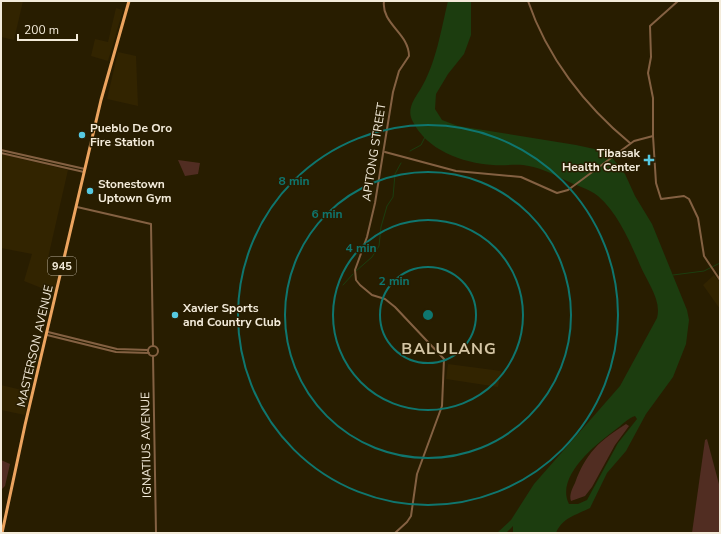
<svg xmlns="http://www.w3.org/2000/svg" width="721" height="534" font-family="'Nunito Sans',sans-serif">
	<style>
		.built { fill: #322400 }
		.green { fill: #512d22 }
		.water { fill: #1c3d0f; fill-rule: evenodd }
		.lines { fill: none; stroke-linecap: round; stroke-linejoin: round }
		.stream { stroke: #1c3d0f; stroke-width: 1 }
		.minor { stroke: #846142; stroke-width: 2 }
		.major { stroke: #eca45f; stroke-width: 3 }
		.ring { fill: none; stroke: #0f766e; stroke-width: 2 }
		.poi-dot { fill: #56c9e1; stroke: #281d00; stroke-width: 1.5 }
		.labels { text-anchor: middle; stroke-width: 3; stroke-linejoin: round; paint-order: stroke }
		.shield { fill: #281d00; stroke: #b6ad99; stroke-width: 1 }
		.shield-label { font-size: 11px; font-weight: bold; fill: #f3ebda }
		.poi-label { font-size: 12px; font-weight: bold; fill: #f3ebda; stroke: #281d00; text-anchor: start }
		.street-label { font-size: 12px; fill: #f3ebda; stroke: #281d00 }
		.district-label { font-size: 16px; font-weight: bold; letter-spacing: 1px; fill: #d4c5a4; stroke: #281d00 }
		.centre { fill: #0f766e; stroke: #281d00; stroke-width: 2 }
		.ring-label { font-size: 12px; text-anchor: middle; font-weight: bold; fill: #0f766e; stroke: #281d00; stroke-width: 3; stroke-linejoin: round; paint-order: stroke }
	</style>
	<rect width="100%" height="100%" fill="#281d00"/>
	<!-- built -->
	<g class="built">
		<path d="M1 1H23L14 40 1 37Z"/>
		<path d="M116 8 123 10 108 61 91 56 95 39 108 42Z"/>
		<path d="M118 52 136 56 138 106 107 99Z"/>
		<path d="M1 154 68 170 48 258 62 261 54 293 24 281 32 254 1 248Z"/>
		<path d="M714 275 720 282V309L703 285Z"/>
		<path d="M448 364 501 371 498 387 446 379Z"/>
		<path d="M1 385 30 392 25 415 1 410Z"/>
	</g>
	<!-- green -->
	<g class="green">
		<path d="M178 160 200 163 198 174 185 176Z"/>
		<path d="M626 424 629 426 615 445 592 487 585 496 571 501C569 495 572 489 575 483 586 453 599 441 626 424Z"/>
		<path d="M707 439 720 488V533H692L705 440Z"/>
		<path d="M1 460 10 464 5 486 1 490Z"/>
	</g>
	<!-- water -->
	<path class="water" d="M448 1H471V35L464 54 448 74 436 94 435 109 442 120 458 126 576 145 599 150 610 155 625 174 635 196 652 224 687 310 689 320 686 344 673 377 646 414 626 451 607 473 590 508C576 515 562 518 556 533H513V526L506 533H497L511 520 534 484 620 386 657 318C662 300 647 282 640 265 630 242 618 213 598 196 588 188 576 186 565 180 551 173 539 167 523 165 513 164 503 166 493 165 462 163 426 150 412 120 407 109 414 99 420 90 436 64 441 30 448 1ZM635 416 637 419 618 443 587 500 578 504H569C555 477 596 444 615 430 621 426 628 418 635 416Z"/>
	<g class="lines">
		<!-- stream -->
		<g class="stream">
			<path d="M410 151 421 145 425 137"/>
			<path d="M356 271 372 257 379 246 381 227 387 206 393 197 395 174 401 163"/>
			<path d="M673 275 704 271 720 263"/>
			<path d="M343 285 353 274"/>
		</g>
		<!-- minor -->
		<g class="minor">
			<path d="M384 1C381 24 409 33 409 56L399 71 393 92 375 203 367 237 355 270 356 280 360 285 372 295 385 299 395 307 444 359 442 406 417 474 411 516 407 522 395 533"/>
			<path d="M528 1C547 57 585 106 630 143"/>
			<path d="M678 1 650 26 651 57 648 73 653 98V136L656 183 661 199 684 196 689 199 698 218 704 256 720 280"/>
			<path d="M1 150 85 169"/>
			<path d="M385 152 456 171 521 177 557 193 568 190 634 141 653 136"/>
			<path d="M1 153 84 172"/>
			<path d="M77 207 151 224 153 346"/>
			<path d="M48 332 117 349 148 350"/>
			<path d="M47 335 116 352 149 353"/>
			<circle cx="153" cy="351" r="5"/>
			<path d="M153 356 156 533"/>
		</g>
		<!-- major -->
		<path class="major" d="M2 533 25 425 101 100 129 1"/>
	</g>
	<!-- distance rings -->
	<g class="ring">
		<circle cx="428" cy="315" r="48"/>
		<circle cx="428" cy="315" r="95"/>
		<circle cx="428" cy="315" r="143"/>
		<circle cx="428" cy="315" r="190"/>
	</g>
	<!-- markers -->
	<g class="poi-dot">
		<circle cx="82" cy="135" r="4"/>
		<path d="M647 154h4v4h4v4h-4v4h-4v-4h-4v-4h4z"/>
		<circle cx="90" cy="191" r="4"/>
		<circle cx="175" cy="315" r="4"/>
	</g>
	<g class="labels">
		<!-- shield labels -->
		<rect class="shield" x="48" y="257" width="28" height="18" rx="3"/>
		<g class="shield-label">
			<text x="62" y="270">945</text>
		</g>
		<!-- poi labels -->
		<g class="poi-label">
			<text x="90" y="132">Pueblo De Oro<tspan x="90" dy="14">Fire Station</tspan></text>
			<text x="640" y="157" text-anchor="end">Tibasak<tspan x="640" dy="14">Health Center</tspan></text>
			<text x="98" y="188">Stonestown<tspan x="98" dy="14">Uptown Gym</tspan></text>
			<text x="183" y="312">Xavier Sports<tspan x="183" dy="14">and Country Club</tspan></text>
		</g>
		<!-- street labels -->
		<g class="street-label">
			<text transform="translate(374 152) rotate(-81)" y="4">APITONG STREET</text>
			<text transform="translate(35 346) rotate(-77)" y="4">MASTERSON AVENUE</text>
			<text transform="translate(146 445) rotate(-91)" y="4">IGNATIUS AVENUE</text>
		</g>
		<!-- district labels -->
		<g class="district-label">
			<text x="449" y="354">BALULANG</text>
		</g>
	</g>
	<circle cx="428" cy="315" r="6" class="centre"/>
	<g class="ring-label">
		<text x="294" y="185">8 min</text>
		<text x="327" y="218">6 min</text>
		<text x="361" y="252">4 min</text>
		<text x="394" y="285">2 min</text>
	</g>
	<!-- border -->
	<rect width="721" height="534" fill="none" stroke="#f3ebda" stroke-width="4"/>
	<!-- scale -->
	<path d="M18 34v6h59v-6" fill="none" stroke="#f3ebda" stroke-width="2"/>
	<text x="24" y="34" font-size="12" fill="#f3ebda" stroke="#281d00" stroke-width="3" paint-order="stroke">200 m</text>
</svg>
